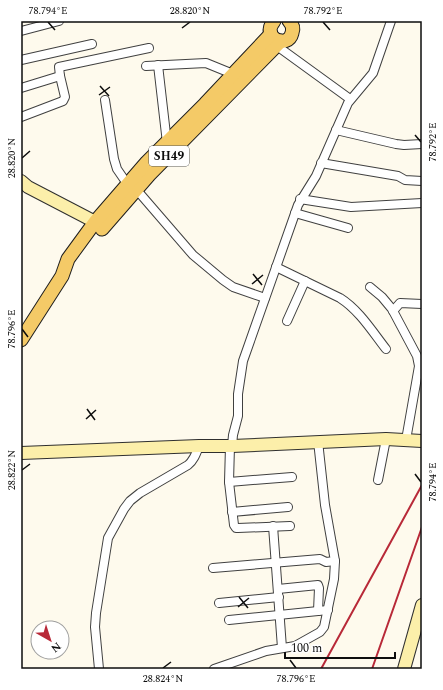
<svg xmlns="http://www.w3.org/2000/svg" width="443" height="690" font-family="Spectral,serif">
	<style>
		.lines { fill: none; stroke-linecap: round; stroke-linejoin: round }
		.street-casing { stroke: #404040; stroke-width: 10 }
		.secondary-casing { stroke: #2f2f2f; stroke-width: 14 }
		.primary-casing { stroke: #1e1e1e; stroke-width: 15 }
		.street { stroke: #fff; stroke-width: 8 }
		.secondary { stroke: #fcefaa; stroke-width: 12 }
		.primary { stroke: #f4ca67; stroke-width: 13 }
		.rail { stroke: #b82938; stroke-width: 2 }
		.ticks { fill: none; stroke: #0d0d0d; stroke-width: 1.5 }
		.labels { text-anchor: middle; stroke-width: 4; stroke-linejoin: round; paint-order: stroke }
		.shield { fill: #fff; stroke: #565656; stroke-width: 1 }
		.shield-label { font-size: 12px; font-weight: bold; fill: #0d0d0d }
		.neatline { fill: none; stroke: #0d0d0d; stroke-width: 1.5 }
		.ticks-label { font-size: 10px; text-anchor: middle; fill: #0d0d0d }
	</style>
	<rect width="100%" height="100%" fill="#fefaed"/>
	<g class="lines">
		<!-- street casing -->
		<g class="street-casing">
			<g id="street">
				<path d="M21 31 59 21"/>
				<path d="M277 46 350 99"/>
				<path d="M21 60 92 44"/>
				<path d="M158 65 167 143"/>
				<path d="M146 66 206 63 233 74"/>
				<path d="M21 88 60 76"/>
				<path d="M105 100 114 159 117 169 128 185"/>
				<path d="M21 117 63 101 65 97 60 76 59 67 149 48"/>
				<path d="M336 130 396 144 404 145 422 144"/>
				<path d="M321 163 398 176 405 180 422 181"/>
				<path d="M136 189 193 255 223 280 233 287 265 298"/>
				<path d="M300 199 351 207 422 203"/>
				<path d="M295 213 348 228"/>
				<path d="M276 267 340 298C359 310 372 331 386 349"/>
				<path d="M370 287 382 297 392 309 417 356 419 366 406 440"/>
				<path d="M393 311 400 303 422 304"/>
				<path d="M287 321 305 281"/>
				<path d="M230 446 229 482 234 525 236 528H238L290 526"/>
				<path d="M232 446 233 435 238 416V394L243 361 298 205 316 176 348 103 373 73 391 21"/>
				<path d="M378 480 386 439"/>
				<path d="M229 482 292 477"/>
				<path d="M232 512 288 507"/>
				<path d="M273 526 282 648"/>
				<path d="M213 568 320 559 326 562 335 561"/>
				<path d="M278 589 318 585 319 588 318 611"/>
				<path d="M219 603 279 597"/>
				<path d="M229 620 328 610"/>
				<path d="M99 669 95 627 96 613 108 538 124 509 130 501 140 493 188 465C194 460 196 454 199 446"/>
				<path d="M214 669 266 651 295 646 320 632 324 627 334 579 335 561 325 505 318 441"/>
			</g>
		</g>
		<!-- secondary casing -->
		<g class="secondary-casing">
			<g id="secondary">
				<path d="M21 181 28 187 103 226"/>
				<path d="M21 453 199 446H232L386 439 422 441"/>
				<path d="M404 669 422 605"/>
			</g>
		</g>
		<!-- primary casing -->
		<g class="primary-casing">
			<g id="primary">
				<path d="M274 21C260 38 288 50 292 33 294 28 292 24 289 21"/>
				<path d="M102 229 149 175 281 41"/>
				<path d="M21 340 62 276 68 259 95 222 147 162 205 104 271 34"/>
			</g>
		</g>
		<!-- street -->
		<use href="#street" class="street"/>
		<!-- secondary -->
		<use href="#secondary" class="secondary"/>
		<!-- primary -->
		<use href="#primary" class="primary"/>
		<!-- rail -->
		<g class="rail">
			<path d="M321 669 422 485"/>
			<path d="M372 669 422 527"/>
		</g>
	</g>
	<!-- ticks -->
	<path class="ticks" d="M48 22 55 30M323 22 330 30M182 28 190 22M100 86 109 96M99 95 110 87M415 135 421 142M22 158 30 151M253 274 262 285M252 284 263 275M22 329 28 337M87 409 95 420M86 419 96 410M22 470 30 464M415 474 421 482M239 597 248 608M238 607 249 598M290 660 296 668M163 668 171 662"/>
	<g class="labels">
		<!-- shield labels -->
		<rect class="shield" x="149" y="146" width="40" height="20" rx="3"/>
		<g class="shield-label">
			<text x="169" y="160">SH49</text>
		</g>
	</g>
	<!-- border -->
	<rect width="443" height="690" fill="none" stroke="#ffffff" stroke-width="44"/>
	<!-- north arrow -->
	<g transform="translate(50 640) rotate(141)"><circle r="19" fill="#ffffff" stroke="#9e9e9e"/>
	<path d="M0-3L7 15L0 10L-7 15Z" fill="#b82938"/>
	<text y="-6" font-size="11" font-weight="bold" text-anchor="middle" fill="#0d0d0d">N</text>
	</g>
	<!-- scale -->
	<path d="M285 652v6h110v-6" fill="none" stroke="#0d0d0d" stroke-width="2"/>
	<text x="291" y="652" font-size="12" fill="#0d0d0d" stroke="#ffffff" stroke-width="3" paint-order="stroke">100 m</text>
	<rect x="22" y="22" width="399" height="646" class="neatline"/>
	<g class="ticks-label">
		<text x="48" y="14">78.794°E</text>
		<text x="190" y="14">28.820°N</text>
		<text x="323" y="14">78.792°E</text>
		<text transform="translate(432 142) rotate(-90)" y="4">78.792°E</text>
		<text transform="translate(11 158) rotate(-90)" y="4">28.820°N</text>
		<text transform="translate(11 329) rotate(-90)" y="4">78.796°E</text>
		<text transform="translate(11 470) rotate(-90)" y="4">28.822°N</text>
		<text transform="translate(432 482) rotate(-90)" y="4">78.794°E</text>
		<text x="163" y="682">28.824°N</text>
		<text x="296" y="682">78.796°E</text>
	</g>
</svg>
